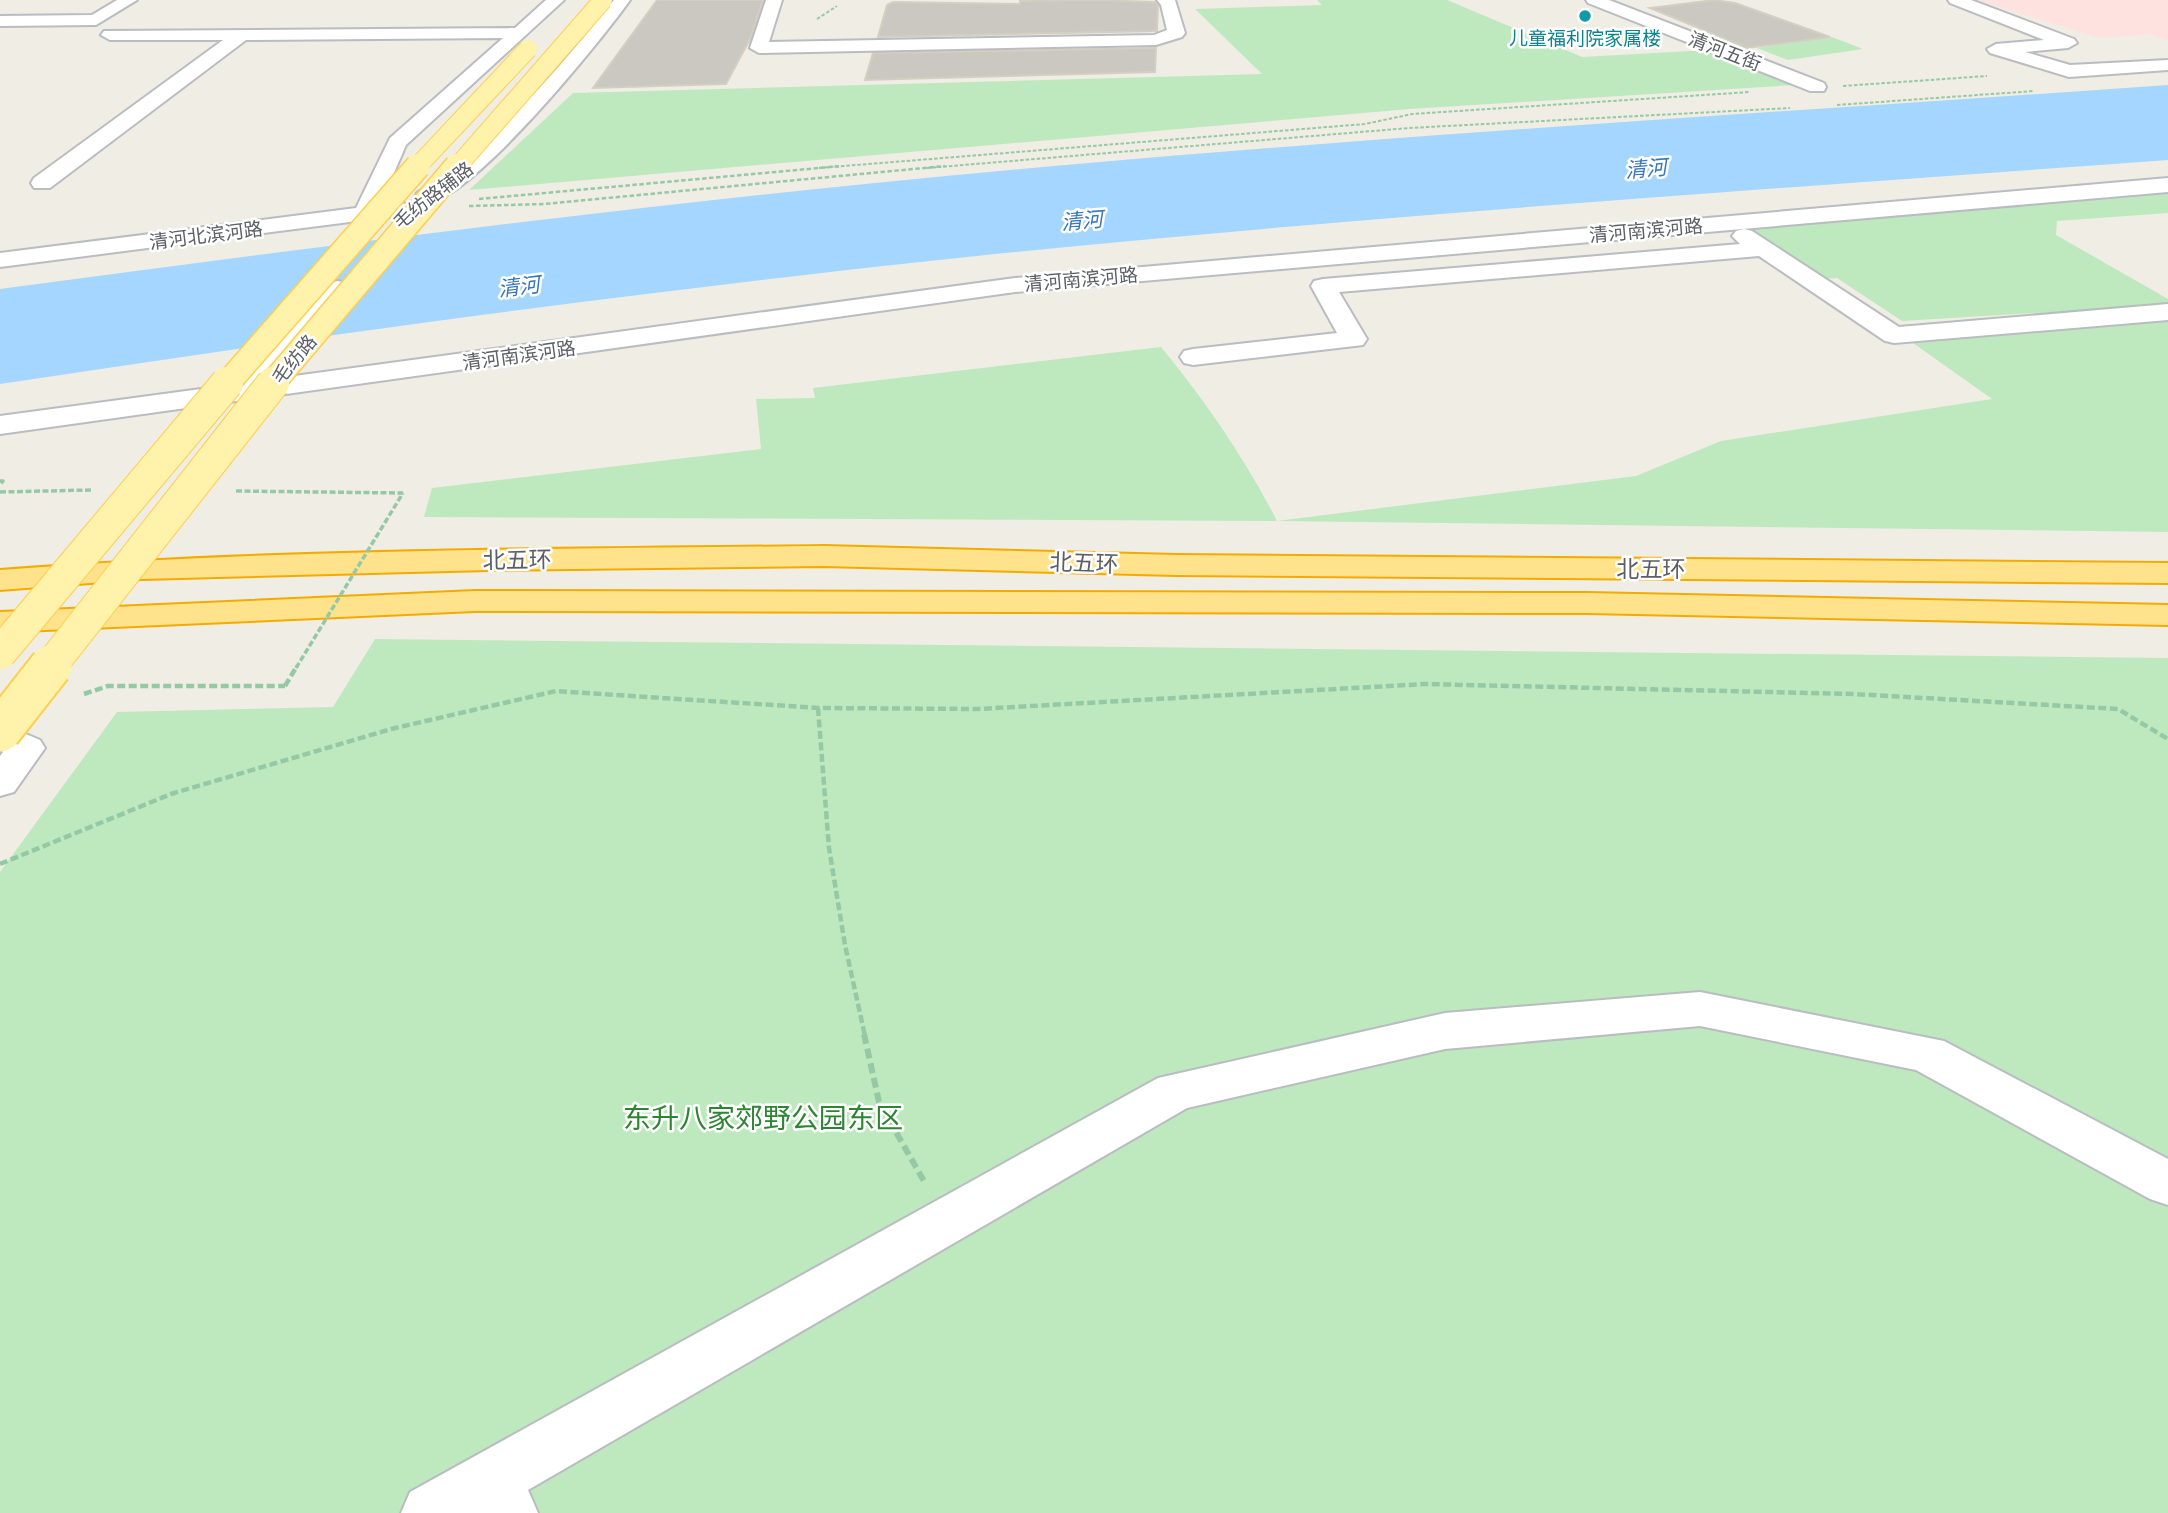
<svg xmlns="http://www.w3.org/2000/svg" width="2168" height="1513" font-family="Karla,'Noto Sans SC',sans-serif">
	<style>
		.medical { fill: #fee2df }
		.green { fill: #bee9bf }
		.water { fill: #a5d6ff }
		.building { fill: #cbc8c1; stroke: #d5cfc2; stroke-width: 2 }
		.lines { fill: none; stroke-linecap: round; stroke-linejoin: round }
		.minor-casing { stroke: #b9bcc1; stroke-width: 4 }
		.highway-casing { stroke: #f4ab00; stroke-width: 4 }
		.path-far4 { stroke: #95c9a5; stroke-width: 2; stroke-dasharray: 3.5 2; stroke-linecap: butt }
		.path-far3 { stroke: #95c9a5; stroke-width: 2.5; stroke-dasharray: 4.5 2.5; stroke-linecap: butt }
		.path-far2 { stroke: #95c9a5; stroke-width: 3.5; stroke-dasharray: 6 2.5; stroke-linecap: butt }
		.path-far1 { stroke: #95c9a5; stroke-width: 4.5; stroke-dasharray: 8 3.5; stroke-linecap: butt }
		.path { stroke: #95c9a5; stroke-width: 6; stroke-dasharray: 10 5; stroke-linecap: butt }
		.minor { fill: #fff; fill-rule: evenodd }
		.highway { fill: #ffe38c; fill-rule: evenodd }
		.major-bridge-far3-casing { stroke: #fecf4f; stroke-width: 20; stroke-linecap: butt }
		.major-bridge-far2-casing { stroke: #fecf4f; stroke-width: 27; stroke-linecap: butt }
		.major-bridge-far1-casing { stroke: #fecf4f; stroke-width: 34; stroke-linecap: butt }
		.major-bridge-casing { stroke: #fecf4f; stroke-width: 45; stroke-linecap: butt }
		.path-bridge-far1 { stroke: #95c9a5; stroke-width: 3.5; stroke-dasharray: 6 2.5; stroke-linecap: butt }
		.path-bridge { stroke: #95c9a5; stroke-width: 4.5; stroke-dasharray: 8 3.5; stroke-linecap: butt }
		.major-bridge-far3 { stroke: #fff2aa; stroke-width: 18 }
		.major-bridge-far2 { stroke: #fff2aa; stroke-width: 24 }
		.major-bridge-far1 { stroke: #fff2aa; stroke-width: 32 }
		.major-bridge { stroke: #fff2aa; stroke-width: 41 }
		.culture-dot { fill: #0f9aa8; stroke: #fff; stroke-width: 2.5 }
		.labels { text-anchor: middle; stroke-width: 5; stroke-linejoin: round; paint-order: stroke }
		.far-culture-label { font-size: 19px; fill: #0d838f; stroke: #fff }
		.far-street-label { font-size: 19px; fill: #5c6066; stroke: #fff }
		.far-water-label { font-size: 21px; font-style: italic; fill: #3876bb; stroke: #fff }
		.street-label { font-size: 23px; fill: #5c6066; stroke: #fff }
		.near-park-label { font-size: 28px; fill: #2d8432; stroke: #fff }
	</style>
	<rect width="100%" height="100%" fill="#f0ede4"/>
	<!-- medical -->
	<path class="medical" d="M1977 0H2168V41L2150 34 2100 38Z"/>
	<!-- green -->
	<g class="green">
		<path d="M1317 0H1447L1582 57 1708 50 1795 85 1410 109 469 190 573 93 1262 74 1195 9 1322 5Z"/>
		<path d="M1832 37 1863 49 1788 60 1757 48Z"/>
		<path d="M2168 191V213L2057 221 2056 235 2168 299V305L1902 321 1837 278 1824 279 1745 227Z"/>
		<path d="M2168 319V532L1276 521 424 517 432 488 761 449 756 399 815 398 813 388 1161 347C1205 400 1246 460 1277 521L1636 476 1721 441 1992 399 1913 343Z"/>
		<path d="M375 639 2168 658V1513H0V872L117 712 333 707Z"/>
	</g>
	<!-- water -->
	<path class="water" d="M2168 85V160C1768 189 1366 216 967 257 644 291 321 335 0 384V289C351 242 702 197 1054 166 1425 133 1797 111 2168 85Z"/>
	<!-- building -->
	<g class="building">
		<path d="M657 0H763L750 39 726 84 593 88Z"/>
		<path d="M1097 0 1155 2 1158 5 1157 31 878 37 887 5 893 2 1020 4V1Z"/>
		<path d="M1714 0 1735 3 1830 37 1747 48 1650 8Z"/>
		<path d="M1156 48 1155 72 865 80 873 53Z"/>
	</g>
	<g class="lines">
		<!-- minor casing -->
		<g class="minor-casing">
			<g id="minor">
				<path d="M117 0H137L96 25 0 26V16L92 15Z"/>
				<path d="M546 0H564L406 145 380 205 417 203 414 198 417 193C496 142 556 73 614 0H630C604 37 463 213 420 203L423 208 420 213 0 267V253L356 208 390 138 503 38 246 40 50 188H34L31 183 34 178 223 40H110L101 35 104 31 515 28Z"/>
				<path d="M766 0H782L769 42 1154 35 1167 30 1161 5 1157 0H1175L1185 33 1182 37 1156 45 759 53 750 48Z"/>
				<path d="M1586 0H1609L1824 83 1826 87 1824 91H1810L1588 3Z"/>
				<path d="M1948 0H1971L2074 39 2077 43 2068 48 2025 52 2070 65 2168 60V70L2069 77 1990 53 1987 49 1996 44 2044 40 1950 3Z"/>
				<path d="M2168 178V192L1015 292 0 434V416L238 384 329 283 338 281 347 283 350 288 272 379 1015 278Z"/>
				<path d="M1744 229 1752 231 1899 327 2168 304V320L1894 343 1885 341 1759 256 1339 292 1367 339 1363 345 1193 365 1184 363 1180 357 1184 351 1193 349 1337 333 1311 286 1314 281 1323 279 1740 244 1732 236 1736 231Z"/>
				<path d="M0 723 40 740 45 748 14 792 0 796V756L3 752 0 750Z"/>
				<path d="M1700 992 1944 1041 2168 1159V1205L2150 1199 1916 1070 1700 1026 1445 1049 1187 1108 528 1490 538 1513H401L410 1492 1158 1078 1445 1013Z"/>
			</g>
		</g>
		<!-- highway casing -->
		<g class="highway-casing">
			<g id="highway">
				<path d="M824 546 1176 555 2168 563V583L1176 575 824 566 489 570 142 579 0 590V570C274 549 549 549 824 546Z"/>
				<path d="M475 591 1587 593 2168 605V625L1587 613 475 611 0 632V612Z"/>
			</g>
		</g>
		<!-- path-far4 -->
		<g class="path-far4">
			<path d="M817 19 837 6"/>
			<path d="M1843 86 1987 76"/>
			<path d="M1837 105 2034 91"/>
			<path d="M819 168 1365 124 1412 114 1750 92"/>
			<path d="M927 168 1409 128 1790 108"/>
		</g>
		<!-- path-far3 -->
		<g class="path-far3">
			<path d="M479 199 841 166"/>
			<path d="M469 206 544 204 945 166"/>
		</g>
		<!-- path-far2 -->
		<g class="path-far2">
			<path d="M0 481H3L0 485"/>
			<path d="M236 491 403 493"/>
			<path d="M0 492 91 490"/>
		</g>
		<!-- path-far1 -->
		<g class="path-far1">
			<path d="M84 694 108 686H285"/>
			<path d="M818 708 829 848 845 945 865 1036"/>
			<path d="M0 864 171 794 391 729 556 691 818 708 978 709 1425 684 1854 694 2118 709 2168 739"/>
		</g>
		<!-- path -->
		<path class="path" d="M864 1034 879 1102 925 1183"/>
		<!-- minor -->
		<use href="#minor" class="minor"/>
		<!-- highway -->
		<use href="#highway" class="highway"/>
		<!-- major-bridge-far3 casing -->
		<g class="major-bridge-far3-casing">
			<g id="major-bridge-far3">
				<path d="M416 168 528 49"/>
				<path d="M456 168 603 0"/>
			</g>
		</g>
		<!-- major-bridge-far2 casing -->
		<g class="major-bridge-far2-casing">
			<g id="major-bridge-far2">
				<path d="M226 385 418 166"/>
				<path d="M271 385 457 166"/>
			</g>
		</g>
		<!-- major-bridge-far1 casing -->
		<g class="major-bridge-far1-casing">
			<g id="major-bridge-far1">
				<path d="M0 653 227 383"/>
				<path d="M49 668 273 383"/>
			</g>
		</g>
		<!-- major-bridge casing -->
		<g class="major-bridge-casing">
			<path id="major-bridge" d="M0 731 51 666"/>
		</g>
		<!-- path-bridge-far1 -->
		<path class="path-bridge-far1" d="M296 668 403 493"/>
		<!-- path-bridge -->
		<path class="path-bridge" d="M285 686 297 666"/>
		<!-- major-bridge-far3 -->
		<use href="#major-bridge-far3" class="major-bridge-far3"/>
		<!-- major-bridge-far2 -->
		<use href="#major-bridge-far2" class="major-bridge-far2"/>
		<!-- major-bridge-far1 -->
		<use href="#major-bridge-far1" class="major-bridge-far1"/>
		<!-- major-bridge -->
		<use href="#major-bridge" class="major-bridge"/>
	</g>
	<!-- markers -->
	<circle class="culture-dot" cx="1585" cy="16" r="7"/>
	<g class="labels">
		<!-- far-culture labels -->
		<g class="far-culture-label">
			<text x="1585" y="45">儿童福利院家属楼</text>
		</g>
		<!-- far-street labels -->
		<g class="far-street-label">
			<text transform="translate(1725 51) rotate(21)" y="7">清河五街</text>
			<text transform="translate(433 195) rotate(-38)" y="7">毛纺路辅路</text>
			<text transform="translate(1646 230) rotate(-5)" y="7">清河南滨河路</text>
			<text transform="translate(206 235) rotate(-7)" y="7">清河北滨河路</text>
			<text transform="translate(1081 279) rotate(-5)" y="7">清河南滨河路</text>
			<text transform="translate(519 355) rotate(-8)" y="7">清河南滨河路</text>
			<text transform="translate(294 359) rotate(-50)" y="7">毛纺路</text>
		</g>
		<!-- far-water labels -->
		<g class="far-water-label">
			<text transform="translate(1646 169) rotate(-5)" y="7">清河</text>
			<text transform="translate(1082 221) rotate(-5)" y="7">清河</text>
			<text transform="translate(519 287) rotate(-7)" y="7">清河</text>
		</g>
		<!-- street labels -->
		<g class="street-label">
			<text transform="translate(517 560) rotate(-1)" y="8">北五环</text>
			<text transform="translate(1084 563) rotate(2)" y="8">北五环</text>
			<text x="1651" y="577">北五环</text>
		</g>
		<!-- near-park labels -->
		<g class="near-park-label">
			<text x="763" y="1128">东升八家郊野公园东区</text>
		</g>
	</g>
</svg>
